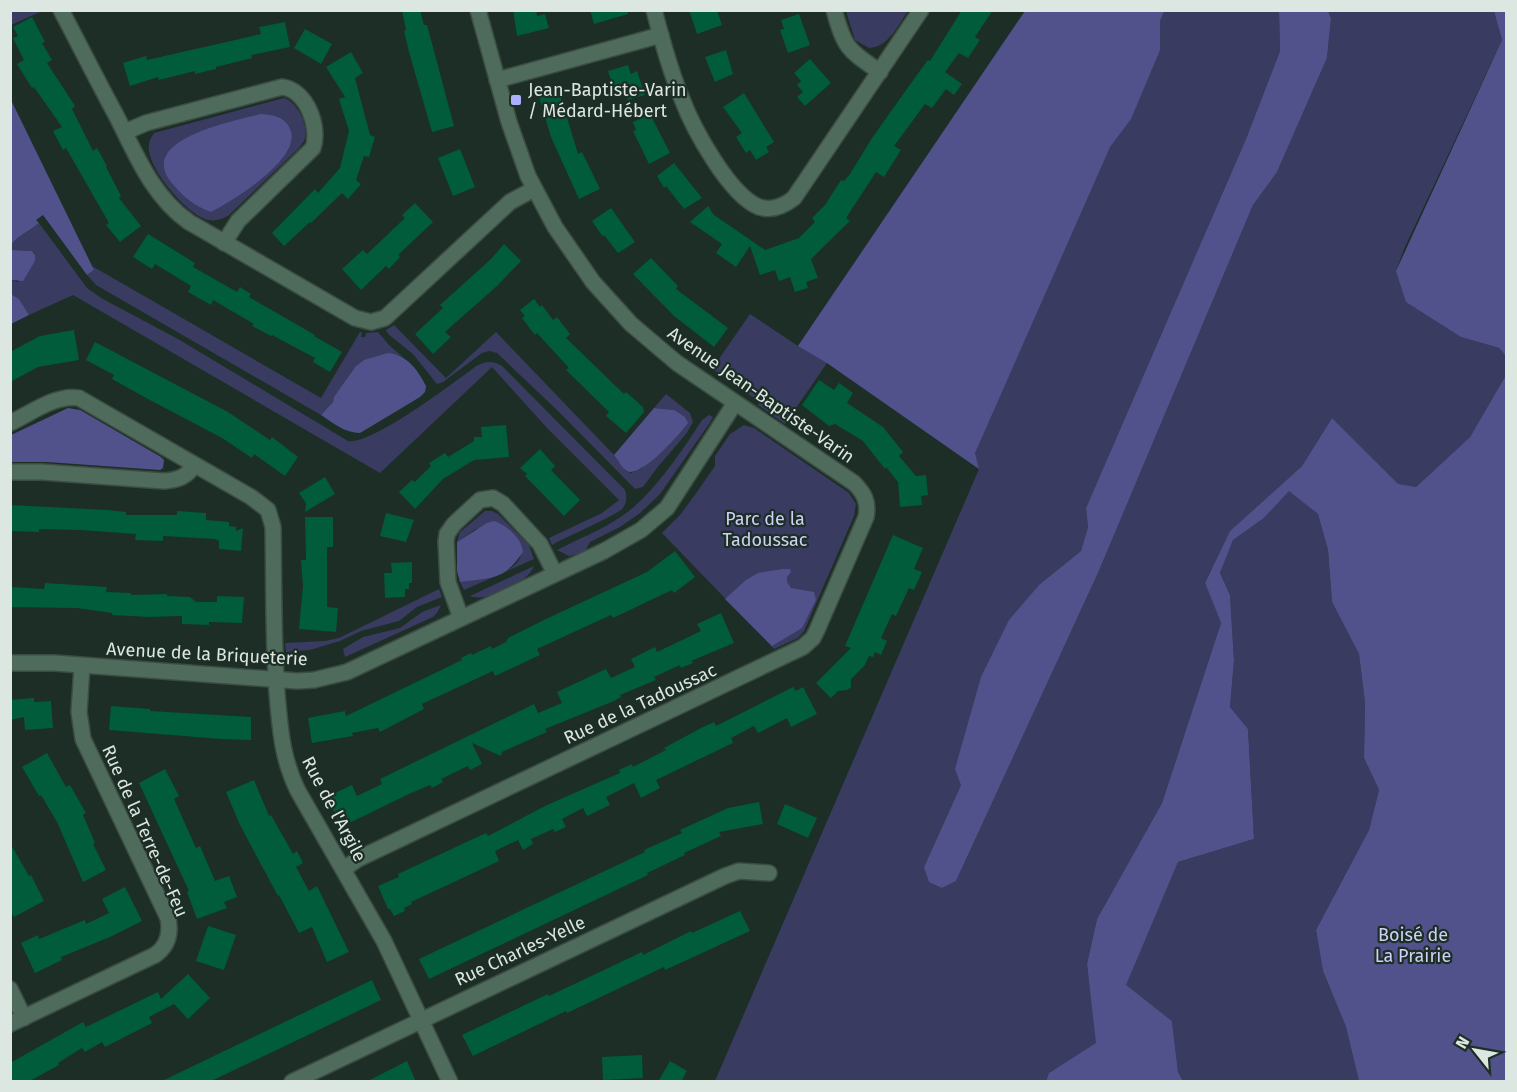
<svg xmlns="http://www.w3.org/2000/svg" width="1517" height="1092" font-family="'Fira Sans',sans-serif">
	<style>
		.green { fill: #3a3b61 }
		.forest { fill: #51528c }
		.building { fill: #005c3b }
		.lines { fill: none; stroke-linecap: round; stroke-linejoin: round }
		.minor-casing { stroke: #3b4c43; stroke-width: 18 }
		.minor { stroke: #4e6b5b; stroke-width: 15 }
		.poi-dot { fill: #acaffb; stroke: #1c2e25; stroke-width: 2 }
		.labels { text-anchor: middle; stroke-width: 4.5; stroke-linejoin: round; paint-order: stroke }
		.poi-label { font-size: 18px; fill: #dce7e1; stroke: #1c2e25; text-anchor: start }
		.street-label { font-size: 18px; fill: #dce7e1; stroke: #1c2e25 }
		.park-label { font-size: 18px; fill: #ced1f5; stroke: #1c2e25 }
	</style>
	<rect width="100%" height="100%" fill="#1c2e25"/>
	<!-- green -->
	<g class="green">
		<path d="M11 10H42V11L11 25Z"/>
		<path d="M846 11V10L908 11C898 25 889 47 869 48L855 40Z"/>
		<path d="M1025 11H1279L1280 51 1246 139 1086 508 1088 527 1081 551 1040 584 961 785 924 867 942 888 956 881 1098 573 1253 205 1277 172 1327 58 1331 18 1328 11H1494L1502 40 1404 249 1396 271 1461 337 1499 348 1506 356V375L1470 437 1416 487 1398 485 1332 418 1302 466 1230 531 1205 583 1221 623 1162 803 1097 919 1087 964 1097 1043 1049 1073 1046 1081H715L979 469 827 363 785 424 758 405 760 402 712 369 750 314 798 346Z"/>
		<path d="M284 98C298 102 310 128 304 141 302 144 300 147 298 149L228 216C220 220 213 222 205 219 185 212 151 171 149 151 148 143 150 139 154 133Z"/>
		<path d="M39 223 87 288 101 298 178 339 348 441C372 445 453 383 475 367 485 361 492 360 502 366L625 490C627 496 627 502 623 508 616 516 565 537 552 545L549 538 602 513 619 500 547 428 492 367 380 473 73 295 29 315 19 299 11 294V280L18 282 35 261V255L32 251 12 250 11 245C17 236 31 230 39 223Z"/>
		<path d="M92 266 321 398 360 332H362L361 337H365L366 333 378 332 389 345 404 358C395 354 390 354 380 356 348 363 353 375 334 397L333 402 321 415 96 285 87 275 94 270Z"/>
		<path d="M394 325 446 378 496 332 614 455 626 471 631 473 641 469 661 451 674 410 654 408 666 394 690 413 693 422 686 434 657 468 643 487 635 489 559 412 497 353 489 351 482 353 443 382 437 384 413 354 388 334 386 330Z"/>
		<path d="M709 415 713 417 709 424 660 494 640 513 620 527 590 542 585 551 581 553 569 556 557 550C578 539 602 530 622 516 651 497 683 450 702 420Z"/>
		<path d="M744 425 754 428 849 493 856 504 854 516 804 631 798 638 774 649 662 533 680 515 697 492 715 466V456L730 434Z"/>
		<path d="M1289 490 1318 514 1328 550 1332 602 1359 654 1365 703 1364 758 1379 790 1369 830 1316 930 1323 971 1346 1027 1359 1081H1183L1178 1072 1172 1021 1125 985 1178 862 1254 839 1248 729 1230 707 1234 661 1230 595 1220 573 1233 540 1264 518Z"/>
		<path d="M485 511H492L498 514 529 545 534 559 464 590 460 582C481 579 524 575 522 546L476 529 457 542 460 532Z"/>
		<path d="M534 566C528 583 487 603 470 596Z"/>
		<path d="M439 589 442 597 417 607 399 621 361 631 340 641 310 650 286 652 285 643 325 641 339 638Z"/>
		<path d="M441 605 437 613 433 617 345 657 343 649 363 637 400 628 422 612Z"/>
	</g>
	<!-- forest -->
	<g class="forest">
		<path d="M1025 11H1164L1160 21V50L1131 119 1110 147 975 453 979 469 827 363 798 346Z"/>
		<path d="M1279 11H1328L1331 18 1327 58 1277 172 1253 205 1098 573 956 881 942 888 929 882 924 867 961 785 955 769 981 677 1009 620 1040 584 1081 551 1088 527 1086 508 1246 139 1280 51Z"/>
		<path d="M1494 11H1506V356L1499 348 1461 337 1406 302 1396 271 1502 40Z"/>
		<path d="M11 100 94 270 87 275 43 215 36 220 39 223C31 230 17 236 11 245Z"/>
		<path d="M261 114C274 115 287 117 291 132 299 160 233 201 211 212 194 206 182 196 171 182 137 139 235 121 261 114Z"/>
		<path d="M11 245 12 250 32 251 35 255V261L23 281 11 280Z"/>
		<path d="M11 294 19 299 29 315 11 324Z"/>
		<path d="M388 353C407 355 418 370 426 386L425 392 420 397 360 433C345 433 333 423 321 415L333 402 334 397 355 367 364 360Z"/>
		<path d="M1506 375V1081H1359L1346 1027 1323 971 1316 930 1369 830 1379 790 1364 758 1365 703 1359 654 1332 602 1328 550 1318 514 1289 491 1264 518 1233 540 1220 573 1230 595 1234 661 1230 707 1248 729 1254 839 1178 862 1126 985 1172 1021 1178 1072 1183 1081H1046L1049 1073 1096 1043 1087 964 1097 919 1162 803 1221 623 1205 583 1230 531 1302 466 1332 418 1398 484 1416 487 1470 437Z"/>
		<path d="M68 408 80 410 161 457 164 460 163 468 160 470 47 462H11V435Z"/>
		<path d="M654 408 674 410 685 417 688 423C679 435 645 473 630 472 624 472 618 460 614 455Z"/>
		<path d="M494 521C506 525 522 538 523 552 503 581 493 577 460 582L457 571V542L487 523Z"/>
		<path d="M783 569H790L791 572 787 577V582L791 588 814 592 816 600 802 628 772 646 725 599 746 580 758 573Z"/>
	</g>
	<!-- building -->
	<g class="building">
		<path d="M402 10H420L424 25H427L454 126 432 132 409 52 404 31 406 30Z"/>
		<path d="M513 10H536L537 16 545 14 549 28 517 36Z"/>
		<path d="M590 10H628V14L594 24Z"/>
		<path d="M689 10H717L722 25 697 34Z"/>
		<path d="M962 10H993L975 37 980 40 968 58 959 53 945 72 962 84 954 95 946 89 932 108 925 104 894 146 901 150 884 177 876 172 846 218 850 221 811 259 818 278 806 282 808 288 795 292 790 277 779 281 775 270 760 275 750 246 736 267 716 253 722 244 690 222 708 206 714 215 765 250 799 238 815 222 812 218 825 205 841 180 844 181 850 174 872 138 919 72 928 60 930 61Z"/>
		<path d="M799 14 810 45 788 53 780 30 784 29 781 20Z"/>
		<path d="M32 17 45 42 42 43 52 60 47 63 75 106 72 109 93 151 97 148 107 166 106 167 121 196 119 198 141 226 120 242 106 225 109 223 66 148 63 150 53 131 62 127 34 87 32 88 17 64 24 60 13 38 18 36 13 27Z"/>
		<path d="M285 22 290 47 251 55 252 58 216 67V69L195 74V71L159 80 158 77 130 86 123 63 146 56 147 60 261 34 259 27Z"/>
		<path d="M305 29 332 44 321 64 294 48Z"/>
		<path d="M726 50 733 74 715 82 705 57Z"/>
		<path d="M351 52 363 73 355 78 370 135 375 137 369 157 364 156 356 180 361 184 348 199 342 193 311 223 310 222 284 246 272 233 315 189 318 193 340 168 349 131 339 99 345 97 326 67Z"/>
		<path d="M810 59 831 83 805 106 797 97 803 92 797 85 801 81 794 73Z"/>
		<path d="M628 65 631 74 637 71 645 95 628 100 625 92 616 95 608 71Z"/>
		<path d="M559 91 578 154 582 152 600 189 579 199 551 137 539 97Z"/>
		<path d="M744 93 774 142 766 147 769 152 756 160 750 150 746 153 736 137 742 133 723 107Z"/>
		<path d="M650 114 670 153 649 164 633 131 636 130 633 122Z"/>
		<path d="M460 149 475 187 453 196 438 158Z"/>
		<path d="M674 163 702 198 684 209 666 186 664 188 657 176Z"/>
		<path d="M415 203 433 222 398 255 400 257 389 269 386 266 361 290 342 269 363 250 367 254 405 218 402 215Z"/>
		<path d="M611 208 635 242 618 253 604 235 603 237 592 221Z"/>
		<path d="M148 234 195 263 193 267 237 292 240 287 251 294 249 297 315 335 314 336 342 352 330 372 313 362 315 358 272 335 271 336 252 326 254 324 213 300 211 305 188 292 191 286 155 264 152 269 133 257Z"/>
		<path d="M504 244 521 261 497 286 445 332 451 337 433 354 415 334 443 308 440 305 491 259Z"/>
		<path d="M651 258 678 286 676 289 728 328 714 347 674 316 633 274Z"/>
		<path d="M534 299 540 307 542 305 553 320 557 317 570 334 566 338 624 394 626 392 643 407 644 412 626 433 606 416 609 412 566 370 569 368 537 333 535 335 522 318 525 316 520 310Z"/>
		<path d="M74 330 79 360 38 367 10 382V352L40 336Z"/>
		<path d="M95 342 228 412 270 440 272 437 298 457 285 476 254 454 252 458 222 438 148 399 112 379 114 375 86 360Z"/>
		<path d="M819 380 834 390 839 383 853 393 847 403 883 427 903 452 899 456 916 476 926 475 928 495 921 496 922 505 900 507 898 482 886 467 885 469 863 441 835 424 829 426 802 405Z"/>
		<path d="M506 425 509 457 474 460 443 479 415 509 399 492 412 480 415 482 431 466 429 463 445 453 448 457 474 441V437H482L481 427Z"/>
		<path d="M540 449 555 466 551 470 580 500 564 516 525 476 527 474 520 468Z"/>
		<path d="M325 477 335 494 305 512 306 503 299 493Z"/>
		<path d="M10 505 107 510 126 512V515H177V511L206 513V520L229 522V526L236 527V531L243 528 241 551 219 549V541L215 539 163 536V541L135 540 136 534 81 530 39 529V532L10 531Z"/>
		<path d="M386 513 414 520 406 542 380 536Z"/>
		<path d="M305 517H333V547H327V607L338 608 336 632 299 629 303 586 301 560H306Z"/>
		<path d="M893 535 923 548 914 569 922 572 914 590 909 588 896 616 892 614 881 638 887 641 881 655 875 652 873 657 869 656 865 665 851 679V687L847 690 838 691 831 698 816 683 851 648 845 646Z"/>
		<path d="M675 551 695 577 674 593 672 590 613 618 611 615 537 649 540 655 495 676 493 671 422 704 424 709 380 732 378 728 352 733 353 736 312 743 308 718 345 711 346 716 462 660 461 658 471 653 472 655 491 646 492 649 506 642 508 638 546 619 647 572Z"/>
		<path d="M412 562V583H409V589H405V597L385 598 384 573H392L391 563Z"/>
		<path d="M45 583 107 587 106 592 131 593V595L167 594V596L190 597 196 602H217V596L244 597 242 623 209 622V625L182 624V616L149 617 112 615V613L77 608 10 607V587L44 589Z"/>
		<path d="M721 613 734 643 691 661 693 663 681 668 680 665 654 677 656 680 620 695 621 697 614 701 545 729 547 732 502 752 501 756 472 743 482 764 470 770 468 766 441 779 443 782 432 788 430 785 409 794 341 827 328 799 329 796 352 785 357 796 382 784 380 779 524 709 534 704 538 713 562 703 557 692 606 669 611 678 635 667 631 659 655 647 657 652 701 631 697 624Z"/>
		<path d="M793 687 796 691 803 687 817 714 791 727 787 718 758 733 754 726 731 738 733 743 656 780 660 788 641 798 634 783 606 797 610 805 587 816 583 808 562 819 566 827 555 832 553 829 531 839 533 844 523 850 518 840 495 851 499 861 411 902 412 904 404 908 405 911 394 916 390 909H388L378 886 399 877 398 874 486 833 488 836 547 805 620 773 619 770 632 764 633 767 666 750 664 748 703 727 714 722 716 726Z"/>
		<path d="M34 698V702L51 701 53 728 25 730 24 717 10 720V700Z"/>
		<path d="M111 706 150 709V711L251 717V740L221 739 109 730Z"/>
		<path d="M47 753 66 787 70 785 86 813 83 815 95 843 93 844 106 870 83 882 57 822 41 795 39 796 22 767Z"/>
		<path d="M165 769 179 796 174 799 196 848 200 846 215 881 229 876 237 897 224 902 227 908 197 919 187 892 189 891 139 783Z"/>
		<path d="M254 780 269 816 271 815 293 854 297 851 303 863 296 867 309 891 317 886 349 952 327 962 312 927 299 933 279 895 278 896 240 825 226 792Z"/>
		<path d="M759 802 763 824 719 832 721 836 684 853 685 855 647 873 648 875 429 979 419 959 645 852 644 850 682 833 680 830 728 808Z"/>
		<path d="M785 804 817 818 808 838 777 824Z"/>
		<path d="M10 843 29 876 31 875 44 901 14 917 10 910Z"/>
		<path d="M125 887 142 921 110 937 61 957 62 960 35 973 21 943 38 935 39 939 85 920 86 924 109 913 102 899Z"/>
		<path d="M740 911 750 931 665 970 664 967 567 1013 566 1011 473 1056 462 1035 548 994 549 996 642 952 643 955 691 931 692 933Z"/>
		<path d="M208 926 236 935 224 970 196 961Z"/>
		<path d="M188 974 210 998 188 1019 174 1004 149 1017 152 1023 105 1047 102 1042 85 1052 82 1048 58 1063 59 1065 28 1082H10V1063L83 1022 86 1027 158 992 161 999Z"/>
		<path d="M372 980 381 1000 306 1036 209 1082H160Z"/>
		<path d="M642 1055 643 1078 603 1080 602 1057Z"/>
		<path d="M407 1061 416 1082H366Z"/>
		<path d="M670 1061 687 1071 681 1082H658Z"/>
	</g>
	<g class="lines">
		<!-- minor casing -->
		<g class="minor-casing">
			<g id="minor">
				<path d="M61 10C80 46 98 82 117 117 136 155 153 197 189 222L355 318 371 322 385 318 510 202 534 189"/>
				<path d="M654 10C662 40 670 71 682 99 693 128 729 195 759 207 772 211 784 206 794 198L921 10"/>
				<path d="M834 10C845 49 847 49 880 72"/>
				<path d="M497 80 661 35"/>
				<path d="M125 132 146 123 282 87C307 90 320 127 313 148L238 221 224 243"/>
				<path d="M10 423C31 413 56 394 79 398L251 497 268 510 273 527C274 582 273 638 277 693 280 728 282 759 298 791L384 941 450 1082"/>
				<path d="M10 472H42L164 481C178 480 187 477 194 465"/>
				<path d="M461 618 448 582 446 541 447 534 454 524 480 500 493 498 503 504 540 544 555 574"/>
				<path d="M10 663H54L297 681 314 680 347 672 604 551 641 530 667 508 735 403"/>
				<path d="M344 869 358 859 803 647 813 638 817 630 866 517C869 502 864 493 854 483L677 363 631 324 593 282 555 227 528 176 509 122 478 10"/>
				<path d="M10 989 24 1018"/>
				<path d="M10 1024 155 955C168 946 171 933 168 918L83 739 79 712 82 666"/>
				<path d="M292 1082 725 876 739 871 769 873"/>
			</g>
		</g>
		<!-- minor -->
		<use href="#minor" class="minor"/>
	</g>
	<!-- markers -->
	<rect class="poi-dot" x="510" y="94" width="12" height="12" rx="3"/>
	<g class="labels">
		<!-- poi labels -->
		<g class="poi-label">
			<text x="528" y="96">Jean-Baptiste-Varin<tspan x="528" dy="21">/ Médard-Hébert</tspan></text>
		</g>
		<!-- street labels -->
		<g class="street-label">
			<text transform="translate(761 395) rotate(35)" y="6">Avenue Jean-Baptiste-Varin</text>
			<text transform="translate(207 654) rotate(3)" y="6">Avenue de la Briqueterie</text>
			<text transform="translate(640 704) rotate(-25)" y="6">Rue de la Tadoussac</text>
			<text transform="translate(334 809) rotate(62)" y="6">Rue de l'Argile</text>
			<text transform="translate(145 831) rotate(66)" y="6">Rue de la Terre-de-Feu</text>
			<text transform="translate(520 951) rotate(-25)" y="6">Rue Charles-Yelle</text>
		</g>
		<!-- park labels -->
		<g class="park-label">
			<text x="765" y="525">Parc de la<tspan x="765" dy="21">Tadoussac</tspan></text>
			<text x="1413" y="941">Boisé de<tspan x="1413" dy="21">La Prairie</tspan></text>
		</g>
	</g>
	<!-- border -->
	<rect width="1517" height="1092" fill="none" stroke="#dce7e1" stroke-width="24"/>
	<!-- north arrow -->
	<g transform="translate(1475 1050) rotate(301)" stroke="#1c2e25" stroke-width="4.5" paint-order="stroke">
	<path d="M0-4.5L10 22L0 15L-10 22Z" fill="#dce7e1"/>
	<text y="-9" font-size="16" font-weight="bold" text-anchor="middle" fill="#dce7e1">N</text>
	</g>
</svg>
